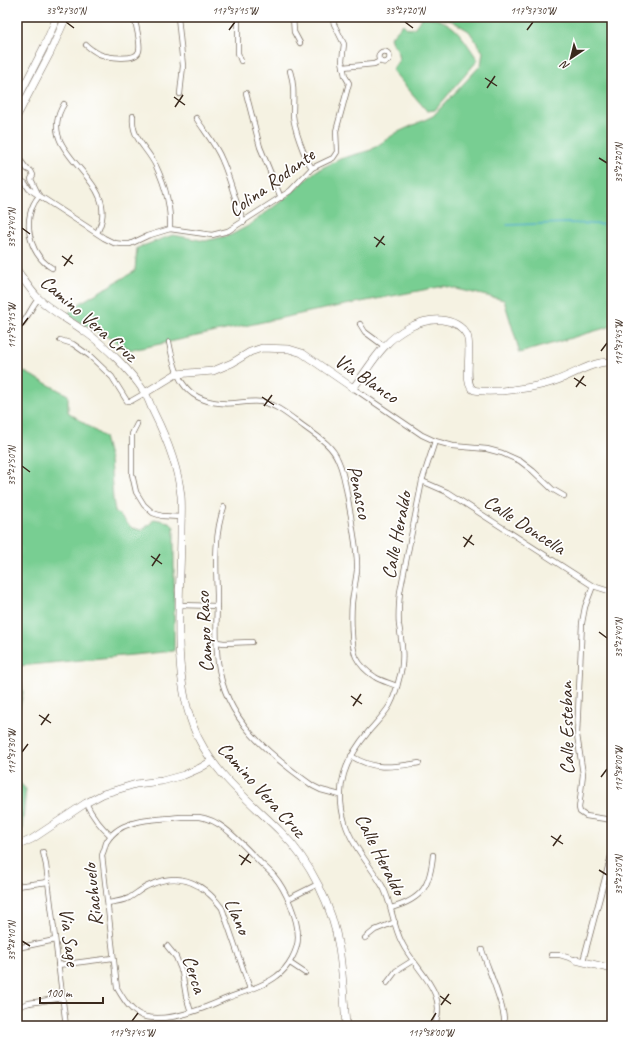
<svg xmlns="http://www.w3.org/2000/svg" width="629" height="1043" font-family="Caveat,sans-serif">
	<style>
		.green { fill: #78ce92; stroke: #5a7c58 }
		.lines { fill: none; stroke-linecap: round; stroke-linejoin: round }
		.stream { stroke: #49abc8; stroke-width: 1.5 }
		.street-casing { stroke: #7c7063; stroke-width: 6 }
		.secondary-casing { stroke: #7c7063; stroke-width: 8 }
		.street { stroke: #fff; stroke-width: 4.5 }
		.secondary { stroke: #fff; stroke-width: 7 }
		.ticks { fill: none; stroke: #3b2a1e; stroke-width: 1.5 }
		.labels { text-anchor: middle; stroke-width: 3.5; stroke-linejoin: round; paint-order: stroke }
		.street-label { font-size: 20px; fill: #3b2a1e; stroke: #fff }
		.neatline { fill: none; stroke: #3b2a1e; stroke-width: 1.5 }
		.ticks-label { font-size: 10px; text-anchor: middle; fill: #3b2a1e }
	</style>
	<rect width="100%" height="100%" fill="#fff"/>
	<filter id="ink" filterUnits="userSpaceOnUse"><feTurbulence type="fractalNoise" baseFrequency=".025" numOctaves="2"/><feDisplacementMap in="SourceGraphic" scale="8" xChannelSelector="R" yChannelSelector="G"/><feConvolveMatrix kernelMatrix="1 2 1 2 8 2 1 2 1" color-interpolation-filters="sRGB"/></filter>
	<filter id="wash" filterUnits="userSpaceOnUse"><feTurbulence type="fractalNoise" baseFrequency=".012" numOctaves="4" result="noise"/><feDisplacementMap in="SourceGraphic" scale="16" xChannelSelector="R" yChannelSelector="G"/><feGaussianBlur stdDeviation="0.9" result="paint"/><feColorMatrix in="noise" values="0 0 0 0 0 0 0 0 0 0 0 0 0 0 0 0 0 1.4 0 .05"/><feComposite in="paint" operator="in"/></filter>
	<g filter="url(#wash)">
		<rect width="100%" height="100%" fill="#f5f2e2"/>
		<!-- green -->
		<g class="green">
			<path d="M422 17C454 18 462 37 478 60L435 110 427 111 392 70 399 60 397 49 392 43 390 38 403 24 407 28 411 29 415 27Z"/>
			<path d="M436 17H612V326L520 353 504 300 444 286 314 311 132 350 66 315 80 303 135 271 137 248 173 235 205 241 231 235 248 226 287 197 316 171 340 159 371 150 396 133 433 116 481 65 483 52 469 31 452 21Z"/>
			<path d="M17 371H23L68 395V412L104 437 110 460 113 500 115 511 132 528 142 530 151 523 154 519 169 522 174 527V651L19 666 23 693 17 720Z"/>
			<path d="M17 768 20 783 26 789 21 838 17 840Z"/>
		</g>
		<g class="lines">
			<!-- stream -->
			<path class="stream" d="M507 225 569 223 612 225"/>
		</g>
	</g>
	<g filter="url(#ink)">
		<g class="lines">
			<!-- street casing -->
			<g class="street-casing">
				<g id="street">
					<path d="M95 17H101"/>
					<path d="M178 17 183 66 180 94"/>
					<path d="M238 17V53L241 61"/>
					<path d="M293 17 294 32 300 43"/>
					<path d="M86 45C90 49 94 51 99 54 107 57 136 62 139 51 141 43 136 25 134 17"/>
					<circle cx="384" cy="57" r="5.5"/>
					<path d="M343 67 374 64 380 61"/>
					<path d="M290 71C295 86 293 100 293 115 294 128 304 157 312 168"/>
					<path d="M246 93 260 147 281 198"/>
					<path d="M64 104C31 157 126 177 97 233"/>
					<path d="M133 116C131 139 147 147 156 166 165 185 171 208 170 229"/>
					<path d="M196 118C205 132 216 145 222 160 231 180 235 202 244 222"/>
					<path d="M17 156 27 169 31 171 33 175 31 179 39 196"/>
					<path d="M17 171 20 180 25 183 29 189 104 238 114 243 122 244H130L147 236 170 229 212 235 228 231 290 191 312 168 333 158 337 152 336 131 349 83 345 76 342 61 344 44 334 24 332 17"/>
					<path d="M39 196C21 217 28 254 52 268"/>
					<path d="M360 324 365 332 384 346"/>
					<path d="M17 329C27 321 30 308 39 298"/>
					<path d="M60 340 73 344 90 356 112 377 127 401H131L145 393"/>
					<path d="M169 342C175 373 182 400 220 403 234 405 247 400 262 402 278 405 293 419 306 428 318 437 332 445 338 460 346 477 347 497 351 516 353 533 358 552 357 570 356 581 353 592 352 603 351 615 351 646 356 657 360 665 367 672 375 677 381 681 390 683 397 686"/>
					<path d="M353 388 422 435 435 441 453 446 487 449 502 453 520 461 533 471 552 489 564 496"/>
					<path d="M137 424 132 434V474L136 492 144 505 153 513 162 516 181 517"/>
					<path d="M422 481 447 492 593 586 612 592"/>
					<path d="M224 507C214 534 216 566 217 595 217 617 215 640 218 662 225 720 268 754 313 786L321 790 340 795"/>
					<path d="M593 586 585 607 582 623 577 735 583 774 579 808 580 812 586 816 612 820"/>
					<path d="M179 605 217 606"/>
					<path d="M217 642 224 643 252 642"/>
					<path d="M351 756C376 771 392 767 419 763"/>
					<path d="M86 803C92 816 101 827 111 836"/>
					<path d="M181 817C187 817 193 817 199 817 223 820 241 844 257 859 262 865 269 870 274 876 286 890 298 919 298 937 298 951 288 968 277 976 263 987 242 992 225 999 203 1009 171 1022 146 1017 132 1014 124 1000 117 988L102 855C104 851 105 847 106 843 119 817 157 820 181 817Z"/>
					<path d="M43 852 46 865 66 1026"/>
					<path d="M17 886 48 882"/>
					<path d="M288 899 318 884"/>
					<path d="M108 903C115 902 122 901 129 898 136 894 142 888 150 885 180 871 203 883 222 908L250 989"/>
					<path d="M391 908C423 899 430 886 433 855"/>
					<path d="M365 938 375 930 395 922"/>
					<path d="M167 946 176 957 182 972 186 996 191 1012"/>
					<path d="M17 948 55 940"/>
					<path d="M482 950C487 967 507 1011 504 1026"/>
					<path d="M551 955H560L576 960"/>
					<path d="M583 961 612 852"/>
					<path d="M290 963 305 973"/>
					<path d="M58 965 113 958"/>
					<path d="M387 983 396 971 412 961"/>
					<path d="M17 1007 29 1003 62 998"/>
					<path d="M434 1026C450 993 415 970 402 943 393 926 392 906 384 889 372 867 352 846 345 823 334 786 345 760 369 731 376 723 384 715 390 705 394 697 397 688 399 679 405 661 402 644 399 625 398 614 399 603 400 592L422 481 435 441"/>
					<path d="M596 1026H600"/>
				</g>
			</g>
			<!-- secondary casing -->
			<g class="secondary-casing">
				<g id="secondary">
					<path d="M17 100 44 47 57 17"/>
					<path d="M17 116 50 53 66 17"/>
					<path d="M17 270C24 280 30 290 38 298 52 312 69 320 84 331 106 346 131 371 145 393 149 400 151 407 154 413 167 439 178 467 181 496 182 507 181 519 181 531 181 592 171 668 193 726 210 771 248 799 281 832 310 861 333 907 339 948 343 974 344 1000 346 1026"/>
					<path d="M145 393 176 374 213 371 232 363 250 352 262 348 289 349 302 353 353 388C364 375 372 360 384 347 398 331 421 318 442 320 452 321 462 326 467 335 473 349 462 385 474 390 480 392 495 391 502 391 520 389 538 387 555 381 570 376 585 366 600 363 604 362 608 362 612 362"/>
					<path d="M17 846 32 839 86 803 103 794 136 784 162 781 184 775 200 768 212 761"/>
					<path d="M576 960 612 969"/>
				</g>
			</g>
			<!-- street -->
			<use href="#street" class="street"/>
			<!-- secondary -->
			<use href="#secondary" class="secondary"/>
		</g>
	</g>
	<!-- ticks -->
	<path class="ticks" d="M66 22 74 28M405 22 413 28M229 30 235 22M527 30 533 22M485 78 497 86M487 88 495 76M174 97 185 105M175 107 183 95M599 158 607 163M22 228 30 234M374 237 385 245M376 247 384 236M62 256 73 264M64 266 72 255M22 326 28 318M601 351 607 343M574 378 586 386M576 387 584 376M262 397 274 405M264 406 272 395M22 466 30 472M463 537 474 545M464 547 472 535M151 556 162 564M152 566 160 554M599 632 607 638M351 696 362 704M353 706 361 694M39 715 51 723M41 725 49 714M22 752 28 744M601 777 607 769M551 836 563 844M553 846 561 835M239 855 251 863M241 865 249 854M599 870 607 875M22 941 30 946M440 996 451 1004M441 1005 449 994M132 1021 138 1013M431 1021 436 1013"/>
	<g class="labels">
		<!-- street labels -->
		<g class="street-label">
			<text transform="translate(271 182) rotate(-36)" y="7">Colina Rodante</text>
			<text transform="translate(89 318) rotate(41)" y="7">Camino Vera Cruz</text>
			<text transform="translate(367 378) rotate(34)" y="7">Via Blanco</text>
			<text transform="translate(360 492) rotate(78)" y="7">Penasco</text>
			<text transform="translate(525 524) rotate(33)" y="7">Calle Doncella</text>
			<text transform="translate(396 535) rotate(-79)" y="7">Calle Heraldo</text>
			<text transform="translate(204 632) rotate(-93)" y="7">Campo Raso</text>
			<text transform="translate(566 728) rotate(-91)" y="7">Calle Esteban</text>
			<text transform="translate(262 789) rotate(48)" y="7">Camino Vera Cruz</text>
			<text transform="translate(381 854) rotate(63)" y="7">Calle Heraldo</text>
			<text transform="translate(92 895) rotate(-96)" y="7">Riachuelo</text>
			<text transform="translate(238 916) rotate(66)" y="7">Llano</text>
			<text transform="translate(70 937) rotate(83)" y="7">Via Sage</text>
			<text transform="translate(195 974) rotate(72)" y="7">Cerca</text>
		</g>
	</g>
	<!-- margin -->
	<rect width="629" height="1043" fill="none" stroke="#fff" stroke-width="44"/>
	<!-- north arrow -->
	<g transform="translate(571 58) rotate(215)" stroke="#ffffff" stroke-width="3" paint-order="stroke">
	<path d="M0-3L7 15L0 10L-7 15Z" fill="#3b2a1e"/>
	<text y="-6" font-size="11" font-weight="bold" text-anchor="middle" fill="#3b2a1e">N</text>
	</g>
	<!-- scale -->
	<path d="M40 997v6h63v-6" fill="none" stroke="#3b2a1e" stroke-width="2"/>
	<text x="46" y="997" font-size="12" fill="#3b2a1e" stroke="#ffffff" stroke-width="3" paint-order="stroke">100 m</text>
	<rect x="22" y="22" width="585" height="999" class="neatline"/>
	<g class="ticks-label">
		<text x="66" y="14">33°27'30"N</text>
		<text x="235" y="14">117°37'15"W</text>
		<text x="405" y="14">33°27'20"N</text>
		<text x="533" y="14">117°37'30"W</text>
		<text transform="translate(618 163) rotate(-90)" y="4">33°27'20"N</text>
		<text transform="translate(11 228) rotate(-90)" y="4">33°27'40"N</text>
		<text transform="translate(11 326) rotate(-90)" y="4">117°37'15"W</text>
		<text transform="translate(618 343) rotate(-90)" y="4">117°37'45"W</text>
		<text transform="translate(11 466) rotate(-90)" y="4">33°27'50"N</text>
		<text transform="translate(618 638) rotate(-90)" y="4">33°27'40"N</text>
		<text transform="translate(11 752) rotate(-90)" y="4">117°37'30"W</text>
		<text transform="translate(618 769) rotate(-90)" y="4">117°38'00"W</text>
		<text transform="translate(618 875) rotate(-90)" y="4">33°27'50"N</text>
		<text transform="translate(11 941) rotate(-90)" y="4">33°28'10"N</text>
		<text x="132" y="1036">117°37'45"W</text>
		<text x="431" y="1036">117°38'00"W</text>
	</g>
</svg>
